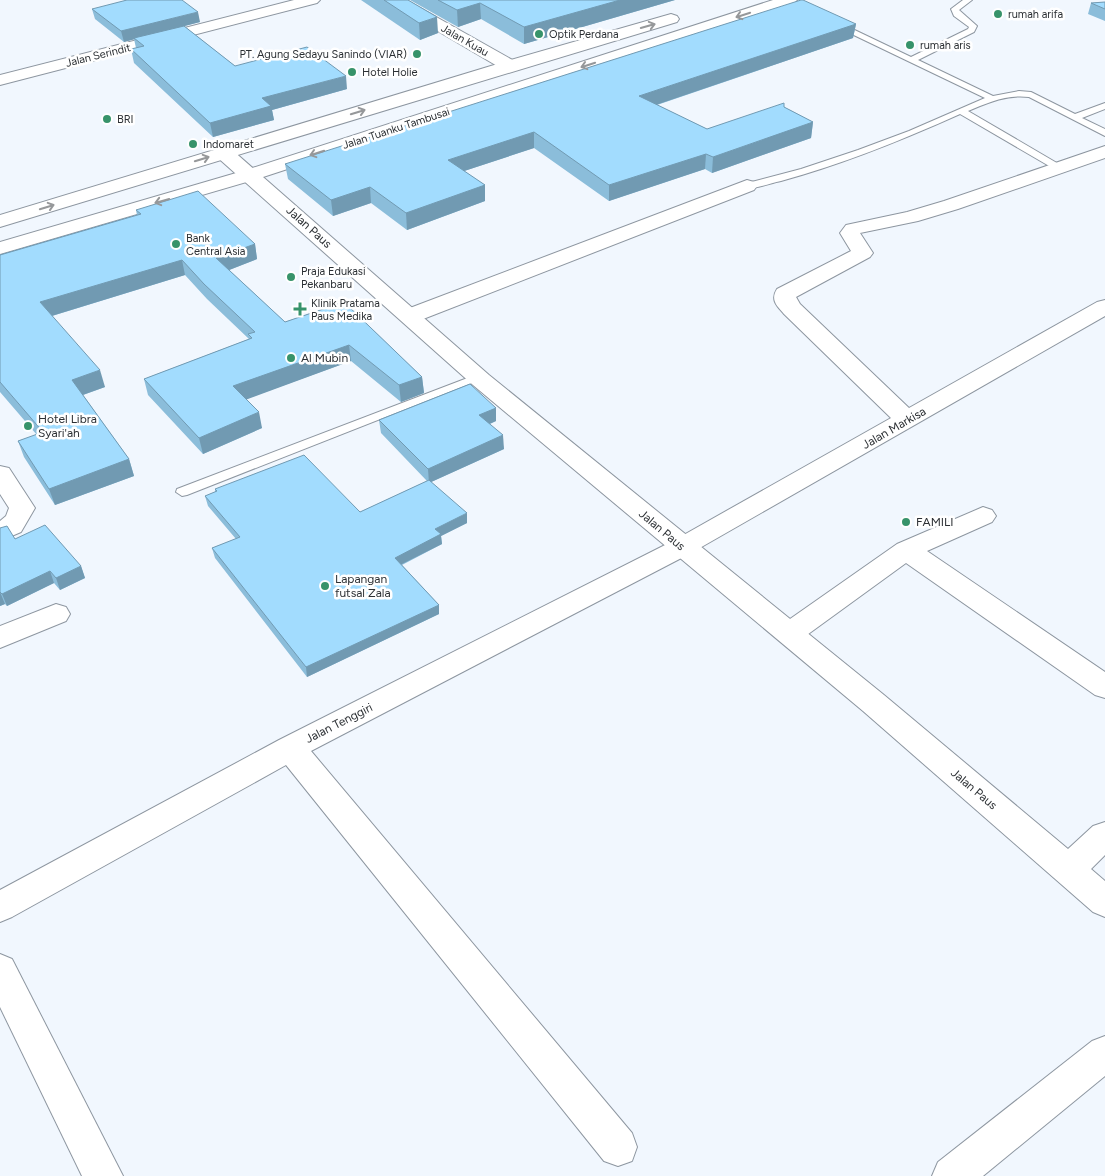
<svg xmlns="http://www.w3.org/2000/svg" width="1105" height="1176" font-family="Figtree,sans-serif">
	<style>
		.lines { fill: none; stroke-linecap: round; stroke-linejoin: round }
		.lane-casing { stroke: #8d96a0; stroke-width: 2 }
		.street-casing { stroke: #8d96a0; stroke-width: 2 }
		.secondary-casing { stroke: #8d96a0; stroke-width: 2 }
		.primary-casing { stroke: #8d96a0; stroke-width: 2 }
		.lane { fill: #fff; fill-rule: evenodd }
		.street { fill: #fff; fill-rule: evenodd }
		.secondary { fill: #fff; fill-rule: evenodd }
		.primary { fill: #fff; fill-rule: evenodd }
		.wall { fill: #8bbdda }
		.shaded-wall { fill: #719ab2 }
		.building { fill: #a2dcfe; stroke: #719ab2 }
		.oneway { stroke: #96989a }
		.poi-dot { fill: #37936a; stroke: #fff; stroke-width: 2 }
		.labels { text-anchor: middle; stroke-width: 5; stroke-linejoin: round; paint-order: stroke }
		.far-poi-label { font-size: 11px; fill: #2c3034; stroke: #fff; text-anchor: start }
		.far-street-label { font-size: 11px; fill: #2c3034; stroke: #fff }
		.street-label { font-size: 12px; fill: #2c3034; stroke: #fff }
		.poi-label { font-size: 12px; fill: #2c3034; stroke: #fff; text-anchor: start }
	</style>
	<rect width="100%" height="100%" fill="#f1f7fe"/>
	<g class="lines">
		<!-- lane casing -->
		<g class="lane-casing">
			<g id="lane">
				<path d="M963 0H972L959 10 977 26 974 32 918 60 993 96 1019 91 1031 92 1075 114 1105 103V109L1082 118 1105 129V136L1029 97C1007 94 987 103 968 111L1062 166V170H1056L960 114C902 140 843 164 781 181 770 183 754 190 744 188V184L801 169 858 150 909 131 985 98 835 26 842 24 911 57 968 29 969 27 954 16 951 9Z"/>
				<path d="M478 374 482 375 484 377 482 379 187 495 182 496 176 492 177 489Z"/>
			</g>
		</g>
		<!-- street casing -->
		<g class="street-casing">
			<g id="street">
				<path d="M294 0H320L317 3 0 85V75Z"/>
				<path d="M387 0H406L516 62 518 66 516 70H504L390 3Z"/>
				<path d="M1105 146V158L958 209 918 221 860 233 873 253 870 257 796 297 800 304 909 408 1097 302 1105 300V316L691 553 311 751 632 1133 637 1147 632 1161 618 1166 604 1161 286 765 12 917 0 922V890L279 740 673 541 891 418 784 314C777 306 770 300 777 289L851 251 840 233 846 225 907 212 944 201Z"/>
				<path d="M747 180 754 182 757 186 754 190 418 321 410 323 402 321 399 316 402 311Z"/>
				<path d="M0 466 9 468 35 508 21 532 0 541V521L6 516 9 508 0 494Z"/>
				<path d="M983 507 992 510 996 516 992 522 927 551 1105 672V698L1095 695 906 563 800 640 790 643 780 640 776 633 780 626 897 544Z"/>
				<path d="M56 604 66 607 70 614 66 621 0 648V626Z"/>
				<path d="M0 954 12 959 123 1176H82L0 1007Z"/>
				<path d="M1105 1036V1076L983 1176H932L938 1162 1092 1041Z"/>
			</g>
		</g>
		<!-- secondary casing -->
		<g class="secondary-casing">
			<path id="secondary" d="M224 147 231 149 263 177 489 375 884 695 1068 849 1093 826 1105 822V855L1091 869 1105 881V917L1093 912 863 711 473 385 217 157 215 153 217 149Z"/>
		</g>
		<!-- primary casing -->
		<g class="primary-casing">
			<g id="primary">
				<path d="M773 0H797L794 3 257 179 0 254V242L243 171Z"/>
				<path d="M671 14 677 16 679 19 677 22 0 227V215L504 62Z"/>
			</g>
		</g>
		<!-- lane -->
		<use href="#lane" class="lane"/>
		<!-- street -->
		<use href="#street" class="street"/>
		<!-- secondary -->
		<use href="#secondary" class="secondary"/>
		<!-- primary -->
		<use href="#primary" class="primary"/>
	</g>
	<!-- wall -->
	<g class="wall">
		<path d="M361 0H408L438 33 420 40Z"/>
		<path d="M410 0H675L524 44 481 19 458 27Z"/>
		<path d="M1105 2V21L1088 14 1091 3Z"/>
		<path d="M92 9 200 22 184 26 235 66 347 89 272 110 274 120 213 137 134 63 131 49 136 48 134 39 124 42 95 19Z"/>
		<path d="M856 24 853 38 657 105 707 129 784 107 813 122 811 138 712 173 705 169 609 201 534 148 464 171 485 185V201L407 230 371 203 333 216 288 179 285 164Z"/>
		<path d="M136 210 255 244 257 259 229 270 285 322 344 302 422 377 424 393 401 402 351 361 246 399 262 428 203 454 148 395 144 379 249 339 207 299 185 275 52 316 105 387 83 395 129 459 134 476 55 505 24 457 18 441 37 435 0 392V255L137 215Z"/>
		<path d="M496 408V421L490 424 504 449 431 482 467 523 441 536 442 544 402 565 439 605V614L307 677 215 558 212 548 236 539 208 506 205 496 215 492V489L360 512 427 481 381 433 379 420Z"/>
		<path d="M0 528 15 539 81 566 85 578 60 590 54 583 7 606 5 604 0 606Z"/>
	</g>
	<!-- shaded-wall -->
	<g class="shaded-wall">
		<path d="M620 0H675L524 44V27Z"/>
		<path d="M480 3 481 19 458 27 457 10Z"/>
		<path d="M198 12 200 22 124 42 121 31Z"/>
		<path d="M437 17 438 33 420 40 419 23Z"/>
		<path d="M856 24 853 38 638 111 639 96Z"/>
		<path d="M346 76 347 89 272 110 274 120 213 137 210 123 262 98Z"/>
		<path d="M813 122 811 138 712 173 713 157Z"/>
		<path d="M534 132V148L449 176 448 160Z"/>
		<path d="M706 154 705 169 609 201V185Z"/>
		<path d="M485 185V201L407 230 406 213Z"/>
		<path d="M370 187 371 203 333 216 331 200Z"/>
		<path d="M255 244 257 259 219 274 216 258Z"/>
		<path d="M182 260 185 275 45 318 40 302Z"/>
		<path d="M349 345 351 361 237 403 233 386Z"/>
		<path d="M100 370 105 387 77 397 72 380Z"/>
		<path d="M422 377 424 393 401 402 399 385Z"/>
		<path d="M496 408V421L480 428 479 415Z"/>
		<path d="M259 412 262 428 203 454 199 438Z"/>
		<path d="M503 435 504 449 429 483 428 469Z"/>
		<path d="M129 459 134 476 55 505 49 489Z"/>
		<path d="M467 513V523L441 536 442 544 396 567 395 558 435 529Z"/>
		<path d="M81 566 85 578 60 590 56 578Z"/>
		<path d="M50 571 54 583 7 606 2 594Z"/>
		<path d="M0 592 5 604 0 606Z"/>
		<path d="M439 605V614L307 677 306 667Z"/>
	</g>
	<!-- building -->
	<g class="building">
		<path d="M127 0H182L198 12 121 31 92 9Z"/>
		<path d="M384 0H408L437 17 419 23Z"/>
		<path d="M438 0H620L524 27 480 3 457 10Z"/>
		<path d="M801 0H803L856 24 639 96 707 129 784 103V107L813 122 713 157 706 154 609 185 534 132 448 160 485 185 406 213 370 187 331 200 285 164Z"/>
		<path d="M1105 2V9L1091 3Z"/>
		<path d="M184 26 235 66 307 47 346 76 262 98 271 106 210 123 131 49 144 46 134 38Z"/>
		<path d="M198 191 255 244 216 258 285 322 344 302 422 377 399 385 349 345 233 386 259 412 199 438 144 379 252 338 248 334 255 332 204 284 182 260 121 278 40 302 100 370 72 380 129 459 49 489 18 441 43 432 0 382V255L141 214 136 210Z"/>
		<path d="M470 384 496 408 479 415 503 435 428 469 379 420Z"/>
		<path d="M304 455 360 512 429 480 467 513 435 529 441 534 395 558 439 605 306 667 212 548 240 537 205 496 217 491 215 489Z"/>
		<path d="M45 525 81 566 56 578 50 571 2 594 0 592V528L7 526 15 539Z"/>
	</g>
	<!-- one-way arrows -->
	<defs><path id="oneway-shaft" d="M-6 0H5M1.5-3L5.5 0L1.5 3" fill="none" stroke-width="1.6" stroke-linecap="round" stroke-linejoin="round" transform="scale(1.25)"/></defs>
	<g class="oneway">
		<use href="#oneway-shaft" transform="translate(743 15) rotate(162)"/>
		<use href="#oneway-shaft" transform="translate(648 26) rotate(-16)"/>
		<use href="#oneway-shaft" transform="translate(588 65) rotate(162)"/>
		<use href="#oneway-shaft" transform="translate(358 112) rotate(-17)"/>
		<use href="#oneway-shaft" transform="translate(317 153) rotate(162)"/>
		<use href="#oneway-shaft" transform="translate(202 159) rotate(-17)"/>
		<use href="#oneway-shaft" transform="translate(162 201) rotate(164)"/>
		<use href="#oneway-shaft" transform="translate(47 207) rotate(-17)"/>
	</g>
	<!-- markers -->
	<g class="poi-dot">
		<circle cx="998" cy="14" r="5"/>
		<circle cx="539" cy="34" r="5"/>
		<circle cx="910" cy="45" r="5"/>
		<circle cx="417" cy="54" r="5"/>
		<circle cx="352" cy="72" r="5"/>
		<circle cx="107" cy="119" r="5"/>
		<circle cx="193" cy="144" r="5"/>
		<circle cx="176" cy="244" r="5"/>
		<circle cx="291" cy="277" r="5"/>
		<path d="M297.5 301.5h5v5h5v5h-5v5h-5v-5h-5v-5h5z"/>
		<circle cx="291" cy="358" r="5"/>
		<circle cx="28" cy="426" r="5"/>
		<circle cx="906" cy="522" r="5"/>
		<circle cx="325" cy="586" r="5"/>
	</g>
	<g class="labels">
		<!-- far-poi labels -->
		<g class="far-poi-label">
			<text x="1008" y="18">rumah arifa</text>
			<text x="549" y="38">Optik Perdana</text>
			<text x="920" y="49">rumah aris</text>
			<text x="407" y="58" text-anchor="end">PT. Agung Sedayu Sanindo (VIAR)</text>
			<text x="362" y="76">Hotel Holie</text>
			<text x="117" y="123">BRI</text>
			<text x="203" y="148">Indomaret</text>
			<text x="186" y="242">Bank<tspan x="186" dy="13">Central Asia</tspan></text>
			<text x="301" y="275">Praja Edukasi<tspan x="301" dy="13">Pekanbaru</tspan></text>
			<text x="311" y="307">Klinik Pratama<tspan x="311" dy="13">Paus Medika</tspan></text>
		</g>
		<!-- far-street labels -->
		<g class="far-street-label">
			<text transform="translate(465 40) rotate(30)" y="4">Jalan Kuau</text>
			<text transform="translate(98 55) rotate(-14)" y="4">Jalan Serindit</text>
			<text transform="translate(396 128) rotate(-18)" y="4">Jalan Tuanku Tambusai</text>
		</g>
		<!-- street labels -->
		<g class="street-label">
			<text transform="translate(309 227) rotate(42)" y="4">Jalan Paus</text>
			<text transform="translate(894 428) rotate(-30)" y="4">Jalan Markisa</text>
			<text transform="translate(662 530) rotate(40)" y="4">Jalan Paus</text>
			<text transform="translate(339 723) rotate(-27)" y="4">Jalan Tenggiri</text>
			<text transform="translate(974 789) rotate(40)" y="4">Jalan Paus</text>
		</g>
		<!-- poi labels -->
		<g class="poi-label">
			<text x="301" y="362">Al Mubin</text>
			<text x="38" y="423">Hotel Libra<tspan x="38" dy="14">Syari'ah</tspan></text>
			<text x="916" y="526">FAMILI</text>
			<text x="335" y="583">Lapangan<tspan x="335" dy="14">futsal Zala</tspan></text>
		</g>
	</g>
</svg>
